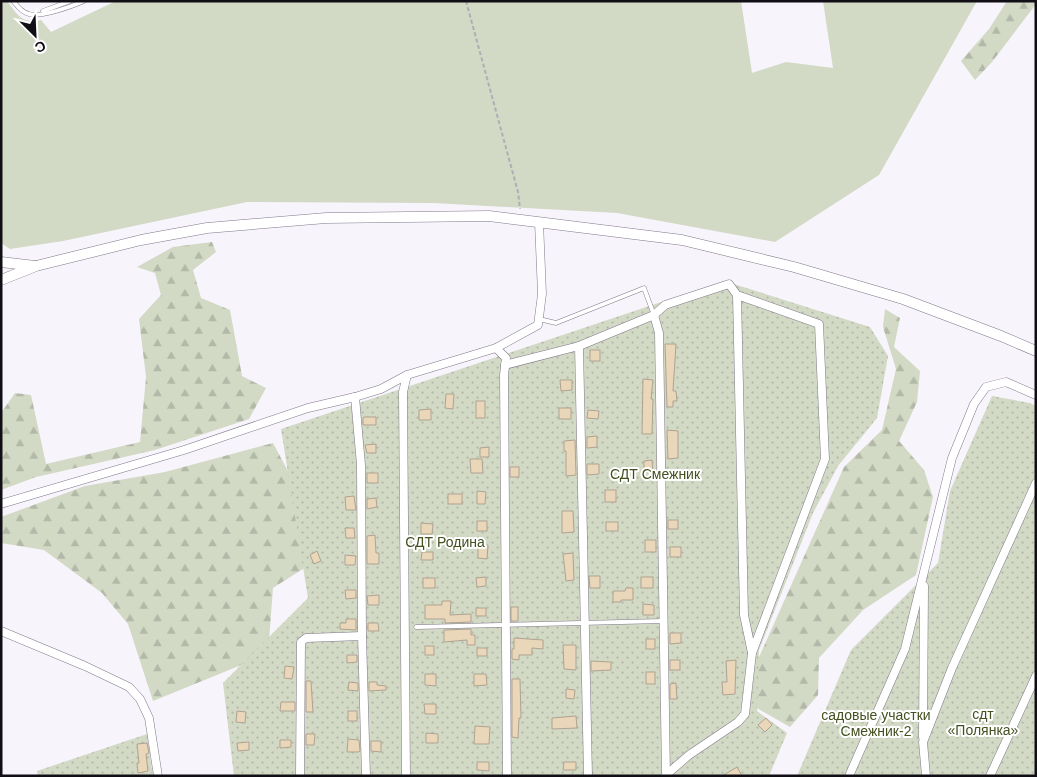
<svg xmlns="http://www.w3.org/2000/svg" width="1037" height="777" font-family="Helvetica,sans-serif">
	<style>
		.grass { fill: #d2d9c4 }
		.forest { fill: url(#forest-firs) }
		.garden { fill: url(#garden-dots) }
		.building { fill: #ead6b9; stroke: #afa391 }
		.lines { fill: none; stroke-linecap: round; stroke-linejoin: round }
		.service-casing { stroke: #80798b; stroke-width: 5 }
		.minor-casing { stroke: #80798b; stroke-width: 9 }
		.tertiary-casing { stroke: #80798b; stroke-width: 11 }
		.path { stroke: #b0adb5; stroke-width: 2; stroke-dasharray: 4 2.5; stroke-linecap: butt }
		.service { stroke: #fff; stroke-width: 4 }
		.minor { stroke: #fff; stroke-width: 8 }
		.tertiary { stroke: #fff; stroke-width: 10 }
		.labels { text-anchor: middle; stroke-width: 4; stroke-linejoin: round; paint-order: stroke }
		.park-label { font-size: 14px; fill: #43501f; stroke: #fff }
	</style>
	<defs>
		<pattern id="forest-firs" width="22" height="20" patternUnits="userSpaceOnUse" patternTransform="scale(1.25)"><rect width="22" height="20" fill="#d2d9c4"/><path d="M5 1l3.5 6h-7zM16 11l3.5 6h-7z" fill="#b3b9a8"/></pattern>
		<pattern id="garden-dots" width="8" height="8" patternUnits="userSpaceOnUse" patternTransform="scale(1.25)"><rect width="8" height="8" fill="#d2d9c4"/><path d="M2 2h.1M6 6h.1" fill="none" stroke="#b3b9a8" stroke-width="1.8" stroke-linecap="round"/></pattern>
	</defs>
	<rect width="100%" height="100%" fill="#f7f4fc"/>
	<!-- grass -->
	<path class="grass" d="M1 1H7C18 15 21 24 41 20L51 32 116 1H741L752 73 786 62 833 68 823 1H977L879 175 775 242 617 213 433 203 247 202 63 241 10 249 1 243Z"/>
	<!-- forest -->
	<g class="forest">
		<path d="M1007 1H1036V4L992 62 975 80 961 61 989 29Z"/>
		<path d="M212 242 216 252 193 270 201 298 230 310 242 376 266 388 249 419 155 450 36 477 1 490V413L15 393 31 395 46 464 140 442 146 377 139 319 161 295 155 273 137 267 173 247Z"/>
		<path d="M885 309 900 318 894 347 920 371 917 402 899 441 924 470 933 497 916 575 863 610 819 658 818 695 790 727 755 707 747 684 844 467 882 430 896 369 883 327Z"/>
		<path d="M273 443 297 488 306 567 273 588 268 654 153 701 128 624 102 593 44 550 1 543V517L85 486 165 472Z"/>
	</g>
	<!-- garden -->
	<g class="garden">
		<path d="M724 281 870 327 888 356 877 418 838 466 813 513 759 650 757 711 787 733 769 776H234L223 683 308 598 281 429Z"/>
		<path d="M992 396 1030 403 1036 406V776H797L851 650 938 563 950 491Z"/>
		<path d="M147 734 153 776H38L37 771Z"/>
	</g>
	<!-- building -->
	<g class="building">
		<path d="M665 344H676L673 391H676L677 401H673V407H667Z"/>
		<rect x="590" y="350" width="10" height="11"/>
		<path d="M643 379 653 380 651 399H653L652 434H642Z"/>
		<path d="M560 380H572V390L561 391Z"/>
		<path d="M446 394H454L453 409 445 408Z"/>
		<rect x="476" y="401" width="9" height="17"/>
		<rect x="559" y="408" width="12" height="11"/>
		<path d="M431 409V420H419V410Z"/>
		<path d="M588 410 599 411 598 419 587 418Z"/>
		<path d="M364 417H376V425H363V418Z"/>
		<path d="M667 430 678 431V458L668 459Z"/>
		<path d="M597 436V447L587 448V437Z"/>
		<path d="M575 440 576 475 566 476V451H564V441Z"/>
		<path d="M376 444V453H367L365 445Z"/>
		<path d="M489 447V457H480V448Z"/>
		<path d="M470 459H482L483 473H471Z"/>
		<path d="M652 460 653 472H644V461Z"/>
		<path d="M587 464H599V474L587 475Z"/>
		<rect x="510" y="467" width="9" height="10"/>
		<rect x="367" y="473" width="11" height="10"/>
		<rect x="605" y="490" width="11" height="12"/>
		<path d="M477 491 486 492 485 504H477Z"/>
		<rect x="448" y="494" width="14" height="10"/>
		<path d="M354 496 356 510H346L345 497Z"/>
		<path d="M376 498 377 507 367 509V499Z"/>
		<path d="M562 511H573L574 532 562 533Z"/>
		<rect x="668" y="520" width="10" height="9"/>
		<rect x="477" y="521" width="10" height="10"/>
		<rect x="606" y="522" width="12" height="9"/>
		<path d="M421 523 433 524 432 534H421Z"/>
		<path d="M345 528H354L355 538H346Z"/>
		<path d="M375 535 376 553H379V564H367V536Z"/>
		<rect x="645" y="540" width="11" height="12"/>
		<path d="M478 545H488L487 559 478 558Z"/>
		<rect x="670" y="547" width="11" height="10"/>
		<path d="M317 551 321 561 314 564 310 555Z"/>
		<path d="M422 552H433V560H421Z"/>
		<path d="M573 553 574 580 566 581 563 554Z"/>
		<path d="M345 555 356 556 355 565H345Z"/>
		<path d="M589 576H600V588H590Z"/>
		<path d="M486 577V586L477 587 476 578Z"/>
		<rect x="641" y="577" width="12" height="11"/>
		<rect x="423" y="578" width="12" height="10"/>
		<path d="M626 588H633V600H621V602H613V591H625Z"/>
		<path d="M345 590H356V598L346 599Z"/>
		<path d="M379 595V605H368L367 596Z"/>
		<path d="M442 601H451L450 615 471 614V622L445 623V619H425V605H442Z"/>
		<path d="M643 604 654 605V615H643Z"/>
		<rect x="511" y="607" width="7" height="14"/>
		<rect x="476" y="608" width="10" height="8"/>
		<path d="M346 619H356V630L340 629V623H346Z"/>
		<path d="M368 623H378L379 631H368Z"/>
		<path d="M471 629V635H475V645H467V640L444 642V630Z"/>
		<path d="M670 633H681V643L670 644Z"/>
		<path d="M514 638 543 640V649L532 648V655H519V660L512 659V649H514Z"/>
		<rect x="646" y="639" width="9" height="10"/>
		<path d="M563 645H576V670L564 669Z"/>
		<rect x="425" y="646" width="9" height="9"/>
		<rect x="477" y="648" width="10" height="8"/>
		<path d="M347 655H357V662L347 663Z"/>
		<rect x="670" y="660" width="10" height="10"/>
		<path d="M736 660 735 694 723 695 722 682H727L726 661Z"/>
		<path d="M591 661 611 662V670L591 671Z"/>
		<path d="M285 666 294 667 292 679 284 678Z"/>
		<rect x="646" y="672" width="9" height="12"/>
		<path d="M425 674H436V686L425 685Z"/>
		<path d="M474 674H486L487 685 474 686Z"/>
		<path d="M512 679H520L521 718H519L518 738 512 737Z"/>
		<path d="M306 681H311L313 712H306Z"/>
		<path d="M349 682 358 683V691L348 690Z"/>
		<path d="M369 682H377V685L386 686V690L369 691Z"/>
		<path d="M676 683 677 699H670V684Z"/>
		<path d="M566 689 575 690 574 699 566 698Z"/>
		<path d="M281 702H295V711H280Z"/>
		<path d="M424 704H436V714H425Z"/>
		<path d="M237 711 246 712 245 723 236 722Z"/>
		<rect x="348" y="711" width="9" height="10"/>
		<path d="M576 716 577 728 552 729V718Z"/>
		<path d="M766 718 772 725 765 732 758 725Z"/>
		<path d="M475 726 490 727 489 744H474Z"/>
		<path d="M426 733 438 734V743H426Z"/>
		<path d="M306 734H315L314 745H306Z"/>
		<path d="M348 739 359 740 360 751 358 752H347Z"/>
		<path d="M280 740H291V747L280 748Z"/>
		<path d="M371 741H381V752L371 751Z"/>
		<path d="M249 742V750L238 751 237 743Z"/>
		<path d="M147 743 149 753 146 754 148 771 138 773 137 763H139L137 744Z"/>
		<path d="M477 762H489V771L477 770Z"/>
		<path d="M564 762H576V770H563Z"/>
		<path d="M737 767 742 776H722Z"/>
	</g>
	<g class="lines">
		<!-- service casing -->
		<g class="service-casing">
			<g id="service">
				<path d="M13 1C17 6 23 13 29 14 40 18 73 6 84 1"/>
				<path d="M43 11 70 1"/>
				<path d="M539 319 556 323 644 288 654 315"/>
				<path d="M416 627 663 621"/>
			</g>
		</g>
		<!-- minor casing -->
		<g class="minor-casing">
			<g id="minor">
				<path d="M654 315 665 305 729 284 737 295 744 615 752 653 825 459 819 324 737 295"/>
				<path d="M579 346 654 315 659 333 666 775 665 776"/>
				<path d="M496 348 538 325 542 294 539 222"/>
				<path d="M505 365 579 346 588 776"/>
				<path d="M355 397 361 465 362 636"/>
				<path d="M1 504 184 450 308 408 355 397 381 389 407 375"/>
				<path d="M1 631 85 666 129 687 140 699 149 718 158 776"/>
				<path d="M923 737 924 586"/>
				<path d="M666 775 689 755 738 722 745 714 752 653"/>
				<path d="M300 776 301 642 306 638 362 636 366 776"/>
				<path d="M406 776 403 392 407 375 496 348 506 358 504 375 507 776"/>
				<path d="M849 776 905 649 952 458 974 404 986 387 1006 382 1036 395"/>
				<path d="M926 776 923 742 952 668 1036 483"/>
				<path d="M990 776 1036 676"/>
			</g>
		</g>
		<!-- tertiary casing -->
		<g class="tertiary-casing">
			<g id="tertiary">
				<path d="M1 262 35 266"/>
				<path d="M1 280 36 266 141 240 207 228 326 218 489 216 682 240 794 267 903 299 1001 336 1036 351"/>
			</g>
		</g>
		<!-- path -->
		<path class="path" d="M466 1 518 192 520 209"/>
		<!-- service -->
		<use href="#service" class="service"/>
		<!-- minor -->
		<use href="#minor" class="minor"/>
		<!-- tertiary -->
		<use href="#tertiary" class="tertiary"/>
	</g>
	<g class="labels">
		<!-- park labels -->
		<g class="park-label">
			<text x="655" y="479">СДТ Смежник</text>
			<text x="445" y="547">СДТ Родина</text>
			<text x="983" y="719">сдт<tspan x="983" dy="16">«Полянка»</tspan></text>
			<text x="876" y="720">садовые участки<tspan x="876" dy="16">Смежник-2</tspan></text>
		</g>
	</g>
	<!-- border -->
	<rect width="1037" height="777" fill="none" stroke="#110e15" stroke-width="5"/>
	<!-- north arrow -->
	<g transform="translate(35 35) rotate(156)" stroke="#ffffff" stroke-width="4" paint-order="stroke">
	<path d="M0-4L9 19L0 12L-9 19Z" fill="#110e15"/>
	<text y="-8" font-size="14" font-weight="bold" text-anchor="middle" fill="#110e15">С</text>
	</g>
</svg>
